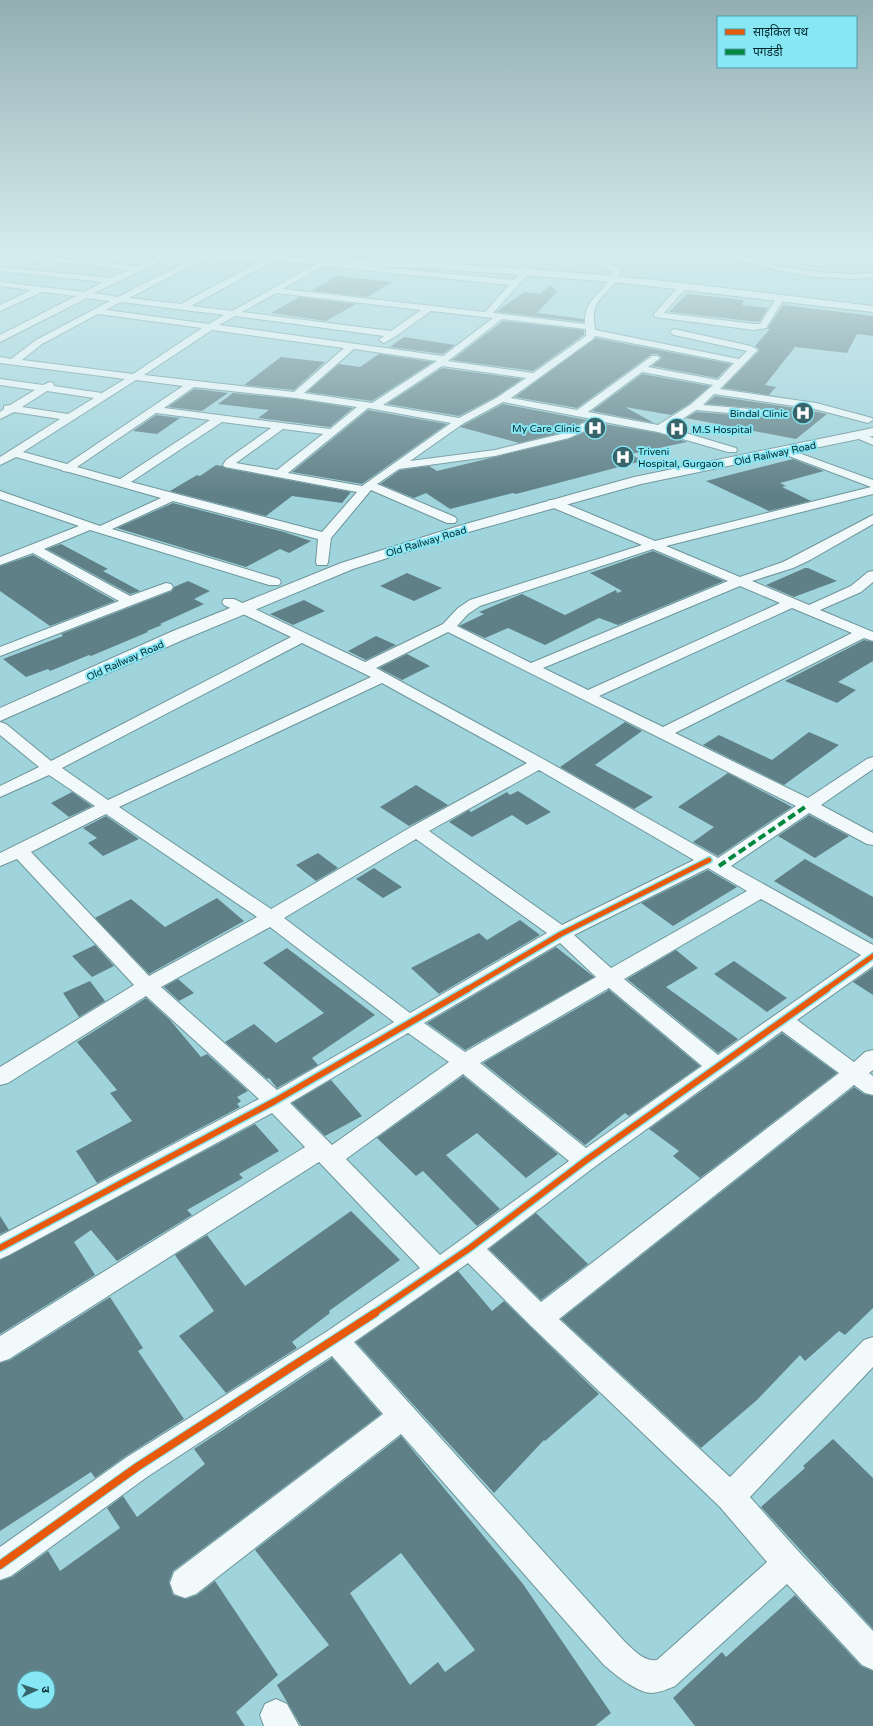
<svg xmlns="http://www.w3.org/2000/svg" width="873" height="1726" font-family="'Varela Round','Noto Sans Devanagari',sans-serif">
	<style>
		.building { fill: #608087; fill-rule: evenodd }
		.lines { fill: none; stroke-linecap: round; stroke-linejoin: round }
		.minor-casing { stroke: #6d9499; stroke-width: 2 }
		.tertiary-casing { stroke: #6d9499; stroke-width: 2 }
		.secondary-casing { stroke: #6d9499; stroke-width: 2 }
		.minor { fill: #f1f9fa; fill-rule: evenodd }
		.tertiary { fill: #f1f9fa; fill-rule: evenodd }
		.secondary { fill: #f1f9fa; fill-rule: evenodd }
		.quiet { stroke: #00873e; stroke-width: 4; stroke-dasharray: 8 4; stroke-linecap: butt }
		.cycleway-far2-casing { stroke: #87e7f4; stroke-width: 8 }
		.cycleway-far1-casing { stroke: #87e7f4; stroke-width: 9 }
		.cycleway-casing { stroke: #87e7f4; stroke-width: 10 }
		.cycleway-far2 { stroke: #e8590c; stroke-width: 5 }
		.cycleway-far1 { stroke: #e8590c; stroke-width: 6 }
		.cycleway { stroke: #e8590c; stroke-width: 8 }
		.labels { text-anchor: middle; stroke-width: 4; stroke-linejoin: round; paint-order: stroke }
		.far-poi-label { font-size: 10px; fill: #00292e; stroke: #87e7f4; text-anchor: end }
		.far-street-label { font-size: 10px; fill: #00292e; stroke: #87e7f4 }
	</style>
	<rect width="100%" height="100%" fill="#a0d4dc"/>
	<!-- building -->
	<g class="building">
		<path d="M337 276 393 282 367 297 311 291Z"/>
		<path d="M551 285 557 292 537 313 584 319V322L496 312 524 292 540 294Z"/>
		<path d="M687 294 744 300 742 305 768 308 759 322 669 312Z"/>
		<path d="M299 297 356 304 326 321 271 313Z"/>
		<path d="M783 305 873 316V336L857 334 847 353 795 347 765 385 776 387 769 395 723 388 759 351V349L755 346 770 329H767Z"/>
		<path d="M503 321 584 330V335L533 371 452 360Z"/>
		<path d="M404 337 455 345 443 354 390 347Z"/>
		<path d="M596 338 731 364 717 378 652 366 662 358 658 354H652L577 408 515 397Z"/>
		<path d="M379 354 433 362 372 401 307 392 339 364 360 367Z"/>
		<path d="M281 357 325 362 294 390 244 385Z"/>
		<path d="M442 368 522 379 497 396 459 416 387 404Z"/>
		<path d="M642 374 710 386 689 404 671 415 625 407 654 423 592 411Z"/>
		<path d="M194 389 205 390 228 393 202 411 168 407Z"/>
		<path d="M233 393 296 399 353 408 330 427 258 418 269 410 218 404Z"/>
		<path d="M715 396 809 410 827 414 796 439 686 418 696 412 763 417 769 414 763 409 706 404Z"/>
		<path d="M503 404 587 420 560 433 519 443 460 427Z"/>
		<path d="M368 410 447 424 362 484 292 472Z"/>
		<path d="M156 415 180 418 157 434 133 431Z"/>
		<path d="M604 424 658 433 687 442 631 454 642 461 516 494 513 493 450 509 426 493 414 498 380 484 400 470 429 466 437 471 569 439Z"/>
		<path d="M793 459 824 471 780 483 786 486 782 487 811 501 769 511 706 481Z"/>
		<path d="M216 465 222 466 225 468 351 492 342 503 292 496 266 516 170 491 197 475 200 476Z"/>
		<path d="M173 503 284 532 311 541 289 553 280 549 246 567 117 528Z"/>
		<path d="M61 544 108 569 103 571 140 591 130 594 47 549Z"/>
		<path d="M653 551 724 581 618 625 599 618 545 645 508 628 485 638 459 626 484 614 479 612 522 594 565 615 616 590 617 593 622 591 590 573Z"/>
		<path d="M33 555 115 601 50 626 0 591V566Z"/>
		<path d="M805 568H808L837 581 794 597 766 585Z"/>
		<path d="M407 573 442 588 414 601 380 586Z"/>
		<path d="M188 581 210 591 194 599 204 604 160 624 162 625 147 631 148 632 91 656 89 655 50 671 48 669 26 677 3 659 63 636 61 634 172 591 174 587Z"/>
		<path d="M304 600 325 611 293 625 270 614Z"/>
		<path d="M376 636 396 645 366 660 348 651Z"/>
		<path d="M864 640 873 642V661L838 682 856 690 837 703 785 681Z"/>
		<path d="M407 654 430 666 402 680 379 668Z"/>
		<path d="M625 722 642 731 595 765 653 797 634 809 560 767Z"/>
		<path d="M809 732 839 745 784 785 703 745 719 735 772 760Z"/>
		<path d="M728 773 792 807 718 856 693 842 714 827 678 807Z"/>
		<path d="M416 785 448 805 409 826 380 807Z"/>
		<path d="M518 791 551 812 527 825 512 815 472 837 449 822 469 810 471 812 507 792 510 795Z"/>
		<path d="M72 792 92 806 69 817 51 803Z"/>
		<path d="M809 815 849 836 815 858 778 836Z"/>
		<path d="M106 816 139 839 103 856 88 843 97 838 83 828Z"/>
		<path d="M318 853 338 868 316 881 296 865Z"/>
		<path d="M805 859 873 897V939L774 881Z"/>
		<path d="M374 868 402 887 383 898 356 879Z"/>
		<path d="M708 870 737 887 673 926 641 903Z"/>
		<path d="M217 898 244 921 149 974 95 918 131 899 165 927Z"/>
		<path d="M520 920 540 935 439 994 411 968 479 933 487 940Z"/>
		<path d="M95 945 114 966 92 977 72 956Z"/>
		<path d="M556 947 594 977 465 1050 427 1023Z"/>
		<path d="M287 948 375 1015 312 1058 318 1065 277 1088 269 1078 267 1079 225 1042 254 1024 276 1043 324 1013 263 963Z"/>
		<path d="M676 950 698 968 666 987 738 1039 718 1053 627 979Z"/>
		<path d="M734 961 787 998 767 1012 714 974Z"/>
		<path d="M873 968V995L853 982Z"/>
		<path d="M178 979 194 993 179 1001 164 987Z"/>
		<path d="M90 981 105 1001 79 1017 63 993Z"/>
		<path d="M609 990 700 1066 629 1116 625 1113 585 1145 483 1063Z"/>
		<path d="M146 998 170 1020 201 1057 207 1054 248 1091 237 1097 241 1101 237 1104 240 1107 97 1183 76 1151 132 1121 110 1093 117 1090 77 1042Z"/>
		<path d="M782 1033 837 1073 700 1178 673 1156 679 1151 649 1129Z"/>
		<path d="M463 1076 558 1154 526 1178 477 1133 446 1155 500 1209 477 1226 423 1171 416 1176 377 1138Z"/>
		<path d="M331 1080 362 1116 325 1136 292 1103Z"/>
		<path d="M854 1087 864 1094 873 1096V1308L845 1335 839 1331 805 1361 800 1355 757 1400 701 1448 561 1319Z"/>
		<path d="M255 1124 279 1151 239 1174 243 1178 187 1210 192 1215 117 1261 91 1230 74 1242 95 1275 0 1334V1260Z"/>
		<path d="M351 1211 400 1260 329 1311 330 1313 292 1342 297 1348 226 1393 179 1336 214 1311 175 1255 207 1235 245 1286Z"/>
		<path d="M536 1213 588 1264 541 1300 489 1249Z"/>
		<path d="M0 1216 9 1230 0 1234Z"/>
		<path d="M458 1271 492 1311 504 1301 599 1394 545 1441 544 1440 494 1493 356 1342Z"/>
		<path d="M110 1297 143 1348 138 1351 184 1419 126 1456 95 1478 91 1472 0 1531V1363L10 1360Z"/>
		<path d="M332 1358 381 1414 173 1571 169 1582 173 1595 186 1599 197 1595 215 1581 278 1675 236 1712 245 1726H0V1581L12 1577 48 1551 60 1571 120 1528 107 1508 123 1496 137 1517 205 1464 194 1449ZM24 1678H48V1702H24Z"/>
		<path d="M401 1436 523 1584 611 1713 595 1726H301L277 1685 329 1645 255 1550ZM401 1553 475 1650 445 1672 438 1662 410 1685 350 1593Z"/>
		<path d="M833 1439 873 1478V1629L761 1507 805 1468 803 1466Z"/>
		<path d="M795 1595 861 1666 873 1671V1726H695L673 1698 722 1652 726 1657Z"/>
	</g>
	<g class="lines">
		<!-- minor casing -->
		<g class="minor-casing">
			<g id="minor">
				<path d="M0 254H20L137 266 162 254H172L171 256 94 293 118 297 202 254H211L210 256 129 298 181 304 273 254H279V258L191 306 232 311 331 256 335 258 329 262 514 280 525 267H531V271L493 313 585 324C583 297 607 293 613 270L573 254H583L621 269C617 287 600 294 595 308 593 315 594 323 595 330L739 359 747 351 674 335 670 332 674 329 751 346 758 350 756 352 720 389 816 403 872 418 873 420 868 423 815 409 714 394 703 405 763 410 768 413 763 416 696 410 669 428 736 448 737 450 736 452H728L658 432 604 422 569 438 495 456 399 469 377 484 455 517 457 520 455 523H447L371 490 331 538 328 562 327 565H317L316 562 318 539 173 501 112 529 279 579 281 582 279 585H269L90 530 44 549 130 596 166 583 171 584 173 587 171 590 0 656V647L119 601 33 553 0 565V557L79 526 0 499V491L100 526 161 498 69 472 63 471 62 470 16 457 0 465V457L60 419 14 412 0 419V412L4 409V406L10 405 35 390 0 385V379L43 385 50 382 53 383 54 386 102 393 125 379 0 363V357L11 359 36 340 110 301 87 298 0 342V335L76 296 42 292 0 311V305L31 290 0 286V282L84 292 103 282 0 271V267L111 278 129 270 0 256ZM322 266H323L509 285 485 312 283 289ZM276 293 421 310 391 331 242 312ZM121 302 224 315 209 324 106 310ZM431 311 493 318 443 356 219 325 235 316 384 336 379 340 384 343 396 336ZM98 314 202 328 133 374 22 360 42 344ZM502 319 586 329V336L533 373 448 361ZM212 330 344 348 294 392 144 375ZM595 336 734 363 718 380 648 367 660 358 658 356H652L577 410 511 398 593 339ZM354 349 437 361 372 403 304 393ZM442 366 526 378 498 397 459 418 383 405ZM642 372 713 385 690 405 658 425 588 412ZM136 380 183 386 67 464 23 452ZM194 387 296 398 357 407 330 429 164 408ZM47 391 94 398 68 414 22 407ZM503 402 592 419 561 434 495 450 410 461 464 423ZM368 408 451 423 362 486 288 473ZM156 413 210 420 120 479 77 467ZM222 422 271 428 226 460 223 465 225 467 357 492 322 532 131 482ZM283 429 323 434 277 470 236 463Z"/>
				<path d="M688 254H735L781 267 818 272 855 274 873 273V277L855 279 818 277 781 271 739 260 692 256Z"/>
				<path d="M873 260V264L804 265 800 263 804 261Z"/>
				<path d="M680 285H686L687 287 664 313 754 324H760L777 297 780 296 784 299 766 328 754 330 655 317 654 315 655 313Z"/>
				<path d="M858 432 873 438V445L854 437 853 435Z"/>
				<path d="M785 448 873 480V494L666 546 740 577 783 562 873 515V524L810 560 793 568 752 581 809 605 851 586 868 572 873 571V582L861 592 820 610 873 632V641L864 638 675 733 808 798 867 759 873 757V769L821 805 873 833V845L867 844 809 813 731 866 873 945V966L797 1020 854 1062 865 1052 873 1050V1070L869 1073 873 1076V1095L865 1093 854 1085 559 1319 730 1477 864 1340 873 1337V1367L750 1497 799 1552 873 1631V1670L862 1665 787 1584 675 1686C668 1689 659 1693 651 1693 636 1692 614 1674 603 1664L401 1434 196 1594 185 1598 174 1594 170 1583 174 1572 383 1414 332 1356 147 1477 11 1576 0 1580V1547L127 1457 326 1332 420 1268 319 1162 9 1359 0 1362V1336L305 1147 272 1113 9 1255 0 1259V1236L259 1099 146 996 8 1083 0 1085V1067L134 985 17 859 0 866V853L95 806 49 775 0 797V786L39 767 0 735V722L6 724 51 761 291 637 224 605 222 602 224 599H234L365 662 443 624 458 608 470 600 642 545 549 506 547 503 549 500H557L655 541 871 487 781 453 779 451 781 449ZM653 549 728 581 531 663 457 626 468 614 480 606ZM740 586 780 603 588 690 543 668ZM792 608 852 633 663 727 599 696ZM448 632 796 806 718 858 545 760 376 668ZM302 643 371 677 108 800 62 768ZM382 683 527 763 411 827 271 909 119 807ZM539 770 694 860 562 925 429 831ZM106 814 257 917 149 976 31 852ZM416 839 547 933 410 1013 284 918ZM708 868 747 891 611 968 574 935ZM761 899 861 955 718 1055 624 979ZM270 927 394 1022 277 1090 161 987ZM560 943 596 977 465 1052 424 1023ZM609 988 702 1066 586 1148 480 1063ZM782 1031 839 1073 541 1302 487 1249 593 1168ZM408 1033 449 1062 332 1145 290 1103ZM463 1074 569 1161 440 1255 346 1159ZM468 1263 531 1326 720 1507 767 1562 657 1660C644 1662 634 1650 625 1642L354 1342Z"/>
				<path d="M276 1699 287 1704 299 1726H264L260 1715 265 1704Z"/>
			</g>
		</g>
		<!-- tertiary casing -->
		<g class="tertiary-casing">
			<path id="tertiary" d="M152 254C305 254 460 262 613 276 700 284 786 296 873 306V312L614 282 440 269 156 257Z"/>
		</g>
		<!-- secondary casing -->
		<g class="secondary-casing">
			<path id="secondary" d="M873 428V436L641 484 472 531 353 569 185 639 0 721V708L173 631 341 563 462 525 634 477Z"/>
		</g>
		<!-- minor -->
		<use href="#minor" class="minor"/>
		<!-- tertiary -->
		<use href="#tertiary" class="tertiary"/>
		<!-- secondary -->
		<use href="#secondary" class="secondary"/>
		<!-- quiet -->
		<path class="quiet" d="M719 866 808 805"/>
		<!-- cycleway-far2 casing -->
		<g class="cycleway-far2-casing">
			<g id="cycleway-far2">
				<path d="M466 990 561 934 709 860"/>
				<path d="M825 990 873 956"/>
			</g>
		</g>
		<!-- cycleway-far1 casing -->
		<g class="cycleway-far1-casing">
			<g id="cycleway-far1">
				<path d="M0 1248 275 1101 468 989"/>
				<path d="M373 1314 470 1248 585 1161 827 989"/>
			</g>
		</g>
		<!-- cycleway casing -->
		<g class="cycleway-casing">
			<path id="cycleway" d="M0 1565 137 1467 375 1313"/>
		</g>
		<!-- cycleway-far2 -->
		<use href="#cycleway-far2" class="cycleway-far2"/>
		<!-- cycleway-far1 -->
		<use href="#cycleway-far1" class="cycleway-far1"/>
		<!-- cycleway -->
		<use href="#cycleway" class="cycleway"/>
	</g>
	<!-- sky -->
	<linearGradient id="sky" x2="0" y2="1"><stop stop-color="#93aeb3"/><stop offset="0.51" stop-color="#d4ecef"/><stop offset="1" stop-color="#d4ecef" stop-opacity="0"/></linearGradient>
	<rect width="873" height="495" fill="url(#sky)"/>
	<!-- icons -->
	<defs>
		<g id="hospital-disc" transform="scale(1.15)"><circle r="9.5" fill="#38656b" stroke="#87e7f4"/><path d="M-5-5h3v3.5h4V-5h3V5h-3V1.5h-4V5h-3Z" fill="#fff"/></g>
	</defs>
	<g fill-rule="evenodd">
		<use href="#hospital-disc" x="803" y="413"/>
		<use href="#hospital-disc" x="595" y="428"/>
		<use href="#hospital-disc" x="677" y="429"/>
		<use href="#hospital-disc" x="623" y="457"/>
	</g>
	<g class="labels">
		<!-- far-poi labels -->
		<g class="far-poi-label">
			<text x="788" y="417">Bindal Clinic</text>
			<text x="580" y="432">My Care Clinic</text>
			<text x="692" y="433" text-anchor="start">M.S Hospital</text>
			<text x="638" y="455" text-anchor="start">Triveni<tspan x="638" dy="12">Hospital, Gurgaon</tspan></text>
		</g>
		<!-- far-street labels -->
		<g class="far-street-label">
			<text transform="translate(775 453) rotate(-12)" y="4">Old Railway Road</text>
			<text transform="translate(426 541) rotate(-17)" y="4">Old Railway Road</text>
			<text transform="translate(125 660) rotate(-24)" y="4">Old Railway Road</text>
		</g>
	</g>
	<!-- legend -->
	<rect x="717" y="16" width="140" height="52" fill="#87e7f4" stroke="#519ba5"/>
	<rect x="725" y="29" width="20" height="6" fill="#e8590c" stroke="#519ba5"/>
	<text x="753" y="36" font-size="12" fill="#00292e">साइकिल पथ</text>
	<rect x="725" y="49" width="20" height="6" fill="#00873e" stroke="#519ba5"/>
	<text x="753" y="56" font-size="12" fill="#00292e">पगडंडी</text>
	<!-- north arrow -->
	<g transform="translate(36 1690) rotate(87)"><circle r="19" fill="#87e7f4" stroke="#519ba5"/>
	<path d="M0-3L7 15L0 10L-7 15Z" fill="#38656b"/>
	<text y="-6" font-size="11" font-weight="bold" text-anchor="middle" fill="#00292e">उ</text>
	</g>
</svg>
